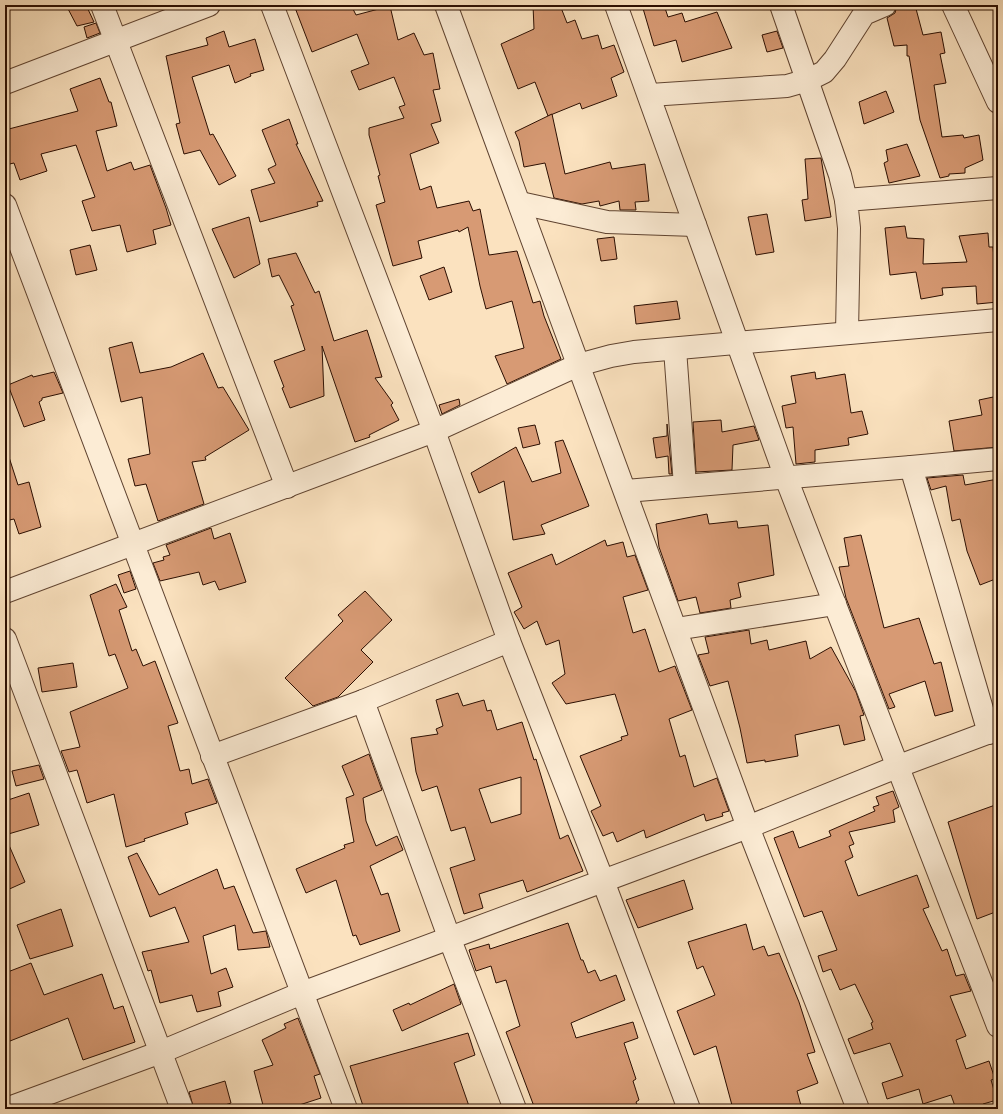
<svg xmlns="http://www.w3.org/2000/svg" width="1003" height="1114" font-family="'Sorts Mill Goudy',serif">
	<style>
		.building { fill: #d79a74; stroke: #2b0e01; fill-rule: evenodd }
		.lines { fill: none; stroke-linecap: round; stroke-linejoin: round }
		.minor-casing { stroke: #5f4330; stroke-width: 24 }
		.tertiary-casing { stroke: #5f4330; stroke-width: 24 }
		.minor { stroke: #fcecd5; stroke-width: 22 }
		.tertiary { stroke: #fcecd5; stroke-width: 22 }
	</style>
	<rect width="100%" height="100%" fill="#fbe2bf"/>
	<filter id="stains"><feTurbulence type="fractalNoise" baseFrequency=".005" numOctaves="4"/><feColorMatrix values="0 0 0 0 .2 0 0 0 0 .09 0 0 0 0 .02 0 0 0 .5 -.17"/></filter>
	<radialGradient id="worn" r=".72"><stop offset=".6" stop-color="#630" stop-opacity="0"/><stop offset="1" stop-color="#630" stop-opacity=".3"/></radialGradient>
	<!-- building -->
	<g class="building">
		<path d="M66 5H86L94 22 77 26Z"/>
		<path d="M294 5H351L356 15 390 6 398 40 414 33 424 55 433 53 440 89 433 90 441 121 431 124 439 143 410 154 420 190 431 186 437 208 469 201 473 211 480 209 489 255 517 251 533 303 540 301 544 316 561 359 507 384 495 356 524 348 512 301 486 309 480 286 468 227 459 232 458 230 418 241 422 258 393 266 376 205 385 202 378 176 380 175 369 135V128L404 118 399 107 405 105 394 77 359 90 351 71 369 64 357 34 312 52Z"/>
		<path d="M533 5H560L567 23 575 20 582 39 598 35 602 49 614 45 624 72 611 78 617 96 582 109 580 103 548 116 535 82 518 89 501 44 534 29Z"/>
		<path d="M642 5H664L668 17 682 13 685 22 717 12 732 48 682 62 676 40 654 46Z"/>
		<path d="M897 5H915L923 35 941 32 945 53 940 54 946 83 934 85 942 137 963 135 964 138 979 135 983 160 965 168V173L949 174V176L940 178 920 120 909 56H907V45L894 46 887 18 895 13Z"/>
		<path d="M96 23 100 33 87 38 84 27Z"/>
		<path d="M224 31 229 47 255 39 264 70 250 74 251 76 235 83 229 65 192 77 210 135 213 134 236 176 219 185 200 150 184 154 176 124 180 123 166 56 208 45 206 38Z"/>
		<path d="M777 31 783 48 767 52 762 35Z"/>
		<path d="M100 78 109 102H111L117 126 96 131 107 171 131 162 134 170 150 165 166 208 171 225 153 230 156 244 127 252 120 225 92 231 82 201 95 197 76 145 41 154 47 171 20 180 14 163 5 165V130L78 111 70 89Z"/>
		<path d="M886 91 894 112 864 124 859 102Z"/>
		<path d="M552 114 565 174 610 162 612 169 645 164 649 201 635 202 636 210H620L619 201 600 206 599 201 582 204 554 198 545 163 524 167 519 141 515 132Z"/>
		<path d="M289 119 298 144H296L323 201 317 202 318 206 260 222 251 190 275 183 268 169 276 165 262 130Z"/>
		<path d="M907 144 920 176 889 183 884 163 888 161 886 150Z"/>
		<path d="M821 158 831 217 805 221 802 200 808 199 805 159Z"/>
		<path d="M767 214 774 252 756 255 748 217Z"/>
		<path d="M249 217 260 264 234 278 212 229Z"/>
		<path d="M905 226 907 238 924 239 923 264 967 262 959 236 988 233 989 247H993L998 302 977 304 976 286 942 288 943 295 921 299 916 272 890 275 885 228Z"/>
		<path d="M614 237 617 259 601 261 597 239Z"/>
		<path d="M90 245 97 270 76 275 70 250Z"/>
		<path d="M296 253 315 293 319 291 334 341 367 330 382 377 375 378 393 403 391 405 399 420 369 435 370 437 355 442 322 346 324 396 290 408 282 388 284 387 274 361 305 350 291 306 294 305 279 275 272 277 268 259Z"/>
		<path d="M444 267 452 292 429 300 420 276Z"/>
		<path d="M677 301 680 319 636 324 634 306Z"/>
		<path d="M132 342 140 373 171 367 203 353 218 388 223 387 249 430 205 457 206 460 192 462 204 504 158 521 146 484 135 486 128 459 150 454 142 397 121 402 109 348Z"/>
		<path d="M54 372 63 393 42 398V400L39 402 45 420 24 427 8 385 32 375 33 377Z"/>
		<path d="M815 372 816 379 845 374 851 413 862 411 868 434 848 438 849 445 815 450V462L796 464 793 427 786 428 782 406 796 403 791 376Z"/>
		<path d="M998 396V447L954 451 949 421 982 415 979 400Z"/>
		<path d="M459 399 460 405 442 414 439 405Z"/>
		<path d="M721 420 722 432 754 426 759 440 733 445 732 470 696 472 693 422Z"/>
		<path d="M667 424 672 474H669L668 456 656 458 653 438 667 436Z"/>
		<path d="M535 425 540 444 523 448 518 428Z"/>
		<path d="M563 440 589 506 541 525 545 534 513 540 504 481 479 493 471 473 516 447 532 482 561 473 555 442Z"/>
		<path d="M5 454H8L18 485 29 482 41 527 19 534 14 519 5 521Z"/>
		<path d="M963 475 965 485 998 479V578L980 585 967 551 960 519 952 521 946 486 931 490 927 478Z"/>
		<path d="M707 514 709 524 737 521 738 528 768 525 774 575 738 583 741 597 730 600 731 608 700 613 696 597 678 601 659 547 656 524Z"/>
		<path d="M211 528 214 539 230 533 246 582 219 590 215 581 203 585 199 572 160 581 153 563 164 560 163 557 170 555 166 545Z"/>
		<path d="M861 535 884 628 919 618 934 664 941 662 953 711 935 716 925 681 889 694 895 707 889 709 846 598 839 567 849 566 844 538Z"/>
		<path d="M605 540 607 546 623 542 627 557 635 555 648 590 623 597 633 633 645 629 659 672 675 666 692 710 669 719 680 757 685 755 694 787 717 778 729 811 722 813 723 816 706 821 704 814 646 838 644 830 617 842 613 832 603 836 591 811 601 806 580 756 622 740 621 737 628 735 615 694 566 704 552 683 565 674 559 640 546 645 537 621 524 629 514 612 522 607 508 573 552 554 556 565Z"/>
		<path d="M130 571 136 589 124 593 118 575Z"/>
		<path d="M116 584 127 607 119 610 132 651 136 649 143 666 155 661 178 723 168 726 180 771 189 769 192 784 208 779 217 803 185 813 188 824 144 839 145 841 126 847 114 794 87 803 77 770 69 772 61 751 80 747 70 712 128 688 115 654 109 656 90 595Z"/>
		<path d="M365 591 392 620 361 650 373 662 338 697 313 706 285 678 343 621 338 615Z"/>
		<path d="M749 630 751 644 767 640 769 650 806 641 810 659 831 647 856 692 864 715 860 716 865 740 844 745 839 725 795 735 798 756 765 762V760L747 763 740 728 728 681 710 686 698 655 709 653 705 637Z"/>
		<path d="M73 663 77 687 42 692 38 668Z"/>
		<path d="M458 693 463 706 484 700 487 711 491 710 497 730 522 722 534 760 536 759 560 839 568 835 583 871 527 892 523 880 479 894 483 908 464 914 450 868 475 860 465 827 451 831 437 786 422 791 416 772 411 738 438 734 436 729 443 726 436 700ZM521 777V814L491 823 479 789Z"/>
		<path d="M369 754 382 790 363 798 366 821 376 846 397 836 403 850 370 866 381 895 388 893 400 931 360 945 356 935 353 936 336 880 306 893 296 869 345 848 344 845 354 842 346 798 354 795 342 766Z"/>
		<path d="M39 765 44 779 16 786 12 771Z"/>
		<path d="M893 791 899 807 893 810 895 822 849 832 854 844 849 846 853 857 845 861 858 896 917 875 929 907 923 909 942 951 947 949 956 976 964 974 971 991 950 996 966 1036 956 1040 966 1069 989 1061 995 1079 991 1080 997 1100 983 1104 985 1109H956L951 1095 923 1104 919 1089 887 1099 882 1083 903 1076 890 1043 854 1054 848 1039 873 1029 871 1023 873 1022 855 984 840 990 831 969 823 972 818 956 837 950 822 911 804 917 774 838 793 831 799 848 831 836 829 831 875 811 873 807 879 805 876 797Z"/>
		<path d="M29 793 39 825 5 835V801Z"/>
		<path d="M998 804V911L977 919 948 822Z"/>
		<path d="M5 836 25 882 5 891Z"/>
		<path d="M137 853 159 895 217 869 224 889 234 886 253 933 266 931 270 947 238 950 235 925 203 936 211 974 226 968 233 987 218 992 221 1006 197 1012 192 995 160 1003 151 970 148 971 142 952 189 942 175 907 150 917 128 857Z"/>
		<path d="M684 880 693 909 638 928 626 900Z"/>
		<path d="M61 909 73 946 30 959 17 925Z"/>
		<path d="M568 923 581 960H583L588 973 595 970 600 981 616 975 625 1000 571 1023 576 1038 633 1022 638 1038 624 1043 636 1079 633 1081 639 1100 636 1102 639 1109H535L506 1032 520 1026 506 980 496 983 491 966 476 971 469 950 489 944 490 949Z"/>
		<path d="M746 924 753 950 764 946 768 956 779 953 799 1002 815 1052 807 1054 818 1083 797 1091 802 1109H733L716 1046 694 1055 677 1011 715 995 703 966 697 969 688 942Z"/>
		<path d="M31 963 44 995 102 974 114 1009 123 1006 135 1042 83 1060 68 1018 5 1043V973Z"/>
		<path d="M454 984 461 1004 402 1031 393 1010 409 1003 410 1005Z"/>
		<path d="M298 1018 320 1074 314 1076 321 1098 287 1109H264L254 1071 273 1065 262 1040 286 1028 284 1024Z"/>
		<path d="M468 1033 475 1055 454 1063 470 1109H364L350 1066Z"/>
		<path d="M225 1081 231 1103 213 1109H194L189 1092Z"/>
	</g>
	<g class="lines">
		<!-- minor casing -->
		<g class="minor-casing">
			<g id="minor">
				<path d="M102 5 287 487"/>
				<path d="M272 5 434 431 509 641 603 881 689 1109"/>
				<path d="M446 5 748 827 858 1109"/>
				<path d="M616 5 786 478 998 1026"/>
				<path d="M781 5 840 175 846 200"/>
				<path d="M953 5 998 102"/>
				<path d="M5 83 209 5"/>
				<path d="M650 95 787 86 808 80 824 72 835 59 864 14 885 5"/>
				<path d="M520 203 607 222 695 225"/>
				<path d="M5 205 346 1109"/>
				<path d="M847 333 849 228 846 200 998 188"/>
				<path d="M675 349 685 486"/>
				<path d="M911 467 989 733"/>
				<path d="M626 491 911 467 998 459"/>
				<path d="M5 592 434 431 578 365 611 356 634 352 998 320"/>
				<path d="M676 629 835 604"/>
				<path d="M5 639 182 1109"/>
				<path d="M363 701 449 937 515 1109"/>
				<path d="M212 756 363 701 509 641"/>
			</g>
		</g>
		<!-- tertiary casing -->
		<g class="tertiary-casing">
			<path id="tertiary" d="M6 1109 161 1052 302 993 748 827 899 766 998 729"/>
		</g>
		<!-- minor -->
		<use href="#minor" class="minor"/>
		<!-- tertiary -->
		<use href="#tertiary" class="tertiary"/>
	</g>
	<!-- margin -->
	<rect width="1003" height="1114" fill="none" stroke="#fbe2bf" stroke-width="20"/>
	<rect x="6" y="6" width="991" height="1102" fill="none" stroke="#2b0e01" stroke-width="2"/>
	<rect x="10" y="10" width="983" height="1094" fill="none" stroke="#2b0e01"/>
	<rect width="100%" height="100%" filter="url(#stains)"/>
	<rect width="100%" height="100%" fill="url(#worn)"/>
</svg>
